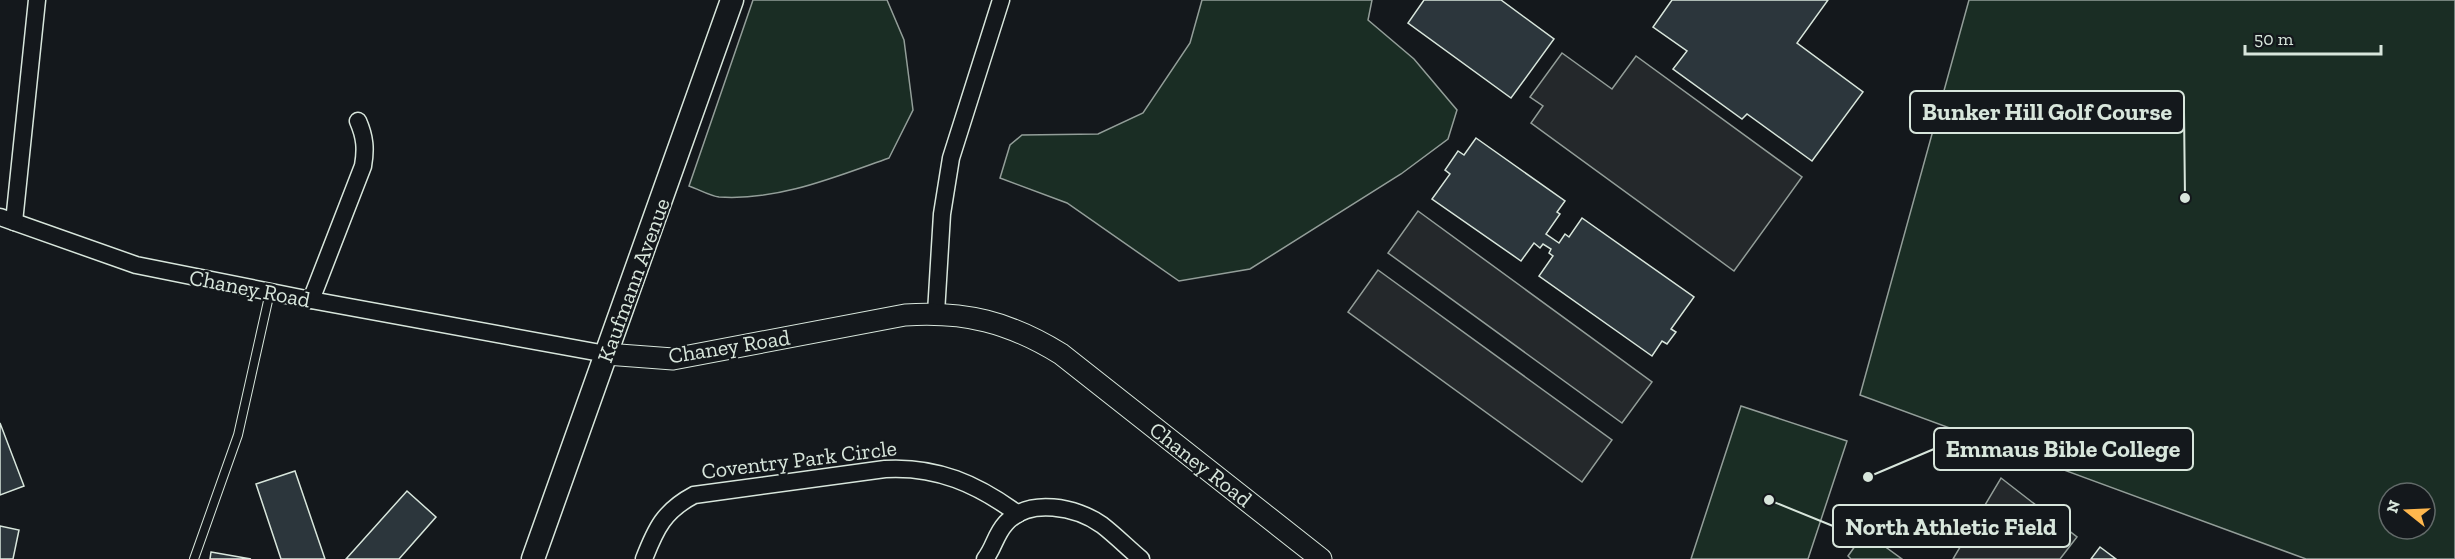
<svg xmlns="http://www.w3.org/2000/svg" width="2455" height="559" font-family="'Zilla Slab',serif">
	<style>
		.green { fill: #1a2d24; stroke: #939e99; stroke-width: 1.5; fill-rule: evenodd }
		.parking { fill: #24282b; stroke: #939e99; stroke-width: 1.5 }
		.building { fill: #2c363c; stroke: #d8e6dc; stroke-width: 1.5 }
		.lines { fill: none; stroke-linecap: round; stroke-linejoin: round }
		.service-casing { stroke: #d8e6dc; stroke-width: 10 }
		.minor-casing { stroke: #d8e6dc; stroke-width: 19 }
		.tertiary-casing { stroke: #d8e6dc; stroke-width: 23 }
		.secondary-casing { stroke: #d8e6dc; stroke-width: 25 }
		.service { stroke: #14181c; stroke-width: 8 }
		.minor { stroke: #14181c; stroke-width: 16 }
		.tertiary { stroke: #14181c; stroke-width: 21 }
		.secondary { stroke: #14181c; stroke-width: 22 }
		.labels { text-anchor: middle; stroke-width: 4.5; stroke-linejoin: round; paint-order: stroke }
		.street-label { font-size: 22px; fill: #d8e6dc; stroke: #14181c }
		.leader { fill: none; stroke: #d8e6dc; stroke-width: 2 }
		.callout-dot { fill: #d8e6dc; stroke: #14181c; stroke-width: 2 }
		.callout { fill: #14181c; stroke: #d8e6dc; stroke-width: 2 }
		.callout-label { font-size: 24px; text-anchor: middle; font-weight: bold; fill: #d8e6dc }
	</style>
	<rect width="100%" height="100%" fill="#14181c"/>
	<!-- green -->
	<g class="green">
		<path d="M753 0H887L904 40 913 110 889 158C835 177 778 201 719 197 710 196 698 189 689 186Z"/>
		<path d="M1202 0H1372L1368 20 1414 59 1457 110 1448 139 1401 174 1250 269 1179 281 1067 203 1000 178 1010 145 1022 135 1098 134 1143 113 1190 43Z"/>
		<path d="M1969 0H2455V559H2306L1860 395ZM2389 493H2425V529H2389Z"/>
		<path d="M1741 406 1847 441 1808 559H1691Z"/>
		<path d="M1865 532 1902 559H1851L1848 556Z"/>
	</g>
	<!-- parking -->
	<g class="parking">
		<path d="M1562 53 1612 89 1636 56 1802 177 1734 271 1531 123 1543 106 1530 97Z"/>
		<path d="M1418 211 1652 382 1622 423 1388 253Z"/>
		<path d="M1378 270 1612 440 1582 482 1348 312Z"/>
		<path d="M2001 478 2077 537 2060 559H1953Z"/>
	</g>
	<!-- building -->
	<g class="building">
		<path d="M1424 0H1501L1554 39 1511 98 1408 23Z"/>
		<path d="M1672 0H1828L1797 43 1863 92 1812 161 1747 114 1742 119 1673 69 1687 51 1653 27Z"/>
		<path d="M1476 138 1565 201 1557 212 1560 214 1546 234 1559 243 1565 234 1569 237 1582 218 1694 297 1671 329 1676 332 1667 344 1662 341 1652 356 1539 276 1553 256 1549 253 1551 249 1543 244 1540 248 1534 243 1521 261 1432 199 1450 174 1445 170 1458 151 1464 155Z"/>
		<path d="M0 423 24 486 0 495Z"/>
		<path d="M295 471 325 559H281L256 484Z"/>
		<path d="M407 491 436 517 399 559H346Z"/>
		<path d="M0 526 19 530 13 559H0Z"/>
		<path d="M2100 547 2116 559H2091Z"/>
		<path d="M211 552 251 559H210Z"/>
	</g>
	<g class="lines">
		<!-- service casing -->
		<g class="service-casing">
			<path id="service" d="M194 559 238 435 270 292"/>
		</g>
		<!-- minor casing -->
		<g class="minor-casing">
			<g id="minor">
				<path d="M0 217 136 265 311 300 606 354"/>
				<path d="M14 222 37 0"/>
				<path d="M311 300 363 166C366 149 365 137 358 121"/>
				<path d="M936 313 942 214 951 158 1001 0"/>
				<path d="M644 559C656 528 664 511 694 495L885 469C937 466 977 484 1018 514"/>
				<path d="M985 559C994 548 995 535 1006 523 1029 497 1077 507 1102 525 1115 535 1128 548 1141 559"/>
			</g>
		</g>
		<!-- tertiary casing -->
		<g class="tertiary-casing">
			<path id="tertiary" d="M606 354 673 359 905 315C965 311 1009 322 1061 354L1321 559"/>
		</g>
		<!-- secondary casing -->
		<g class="secondary-casing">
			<path id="secondary" d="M533 559 732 0"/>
		</g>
		<!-- service -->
		<use href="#service" class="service"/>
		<!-- minor -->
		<use href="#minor" class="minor"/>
		<!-- tertiary -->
		<use href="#tertiary" class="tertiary"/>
		<!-- secondary -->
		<use href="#secondary" class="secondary"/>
	</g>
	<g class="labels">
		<!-- street labels -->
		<g class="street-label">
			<text transform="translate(633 280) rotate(-70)" y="8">Kaufmann Avenue</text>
			<text transform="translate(250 288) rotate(11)" y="8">Chaney Road</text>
			<text transform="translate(729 346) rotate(-9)" y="8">Chaney Road</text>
			<text transform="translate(799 459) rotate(-7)" y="8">Coventry Park Circle</text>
			<text transform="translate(1201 464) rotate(38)" y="8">Chaney Road</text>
		</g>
	</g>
	<!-- callouts -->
	<path class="leader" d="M2185 198L2184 112M1868 477L1934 449M1769 500L1833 526"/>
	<g class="callout-dot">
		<circle cx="2185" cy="198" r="6"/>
		<circle cx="1868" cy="477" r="6"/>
		<circle cx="1769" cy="500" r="6"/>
	</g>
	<g class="callout">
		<rect x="1910" y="91" width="274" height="42" rx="6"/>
		<rect x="1934" y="428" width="259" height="42" rx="6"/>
		<rect x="1833" y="505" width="237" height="42" rx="6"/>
	</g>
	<g class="callout-label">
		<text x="2047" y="120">Bunker Hill Golf Course</text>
		<text x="2063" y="457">Emmaus Bible College</text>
		<text x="1951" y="535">North Athletic Field</text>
	</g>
	<!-- north arrow -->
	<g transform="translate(2407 511) rotate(288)"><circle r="28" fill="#14181c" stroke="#626a69" stroke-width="1.5"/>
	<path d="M0-4.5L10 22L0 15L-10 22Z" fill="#ffb74d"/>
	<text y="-9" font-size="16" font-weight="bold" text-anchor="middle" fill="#d8e6dc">N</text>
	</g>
	<!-- scale -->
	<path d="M2245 45v9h136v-9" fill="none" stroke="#d8e6dc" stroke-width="3"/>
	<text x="2254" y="45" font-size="18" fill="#d8e6dc" stroke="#14181c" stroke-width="4.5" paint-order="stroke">50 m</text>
</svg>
